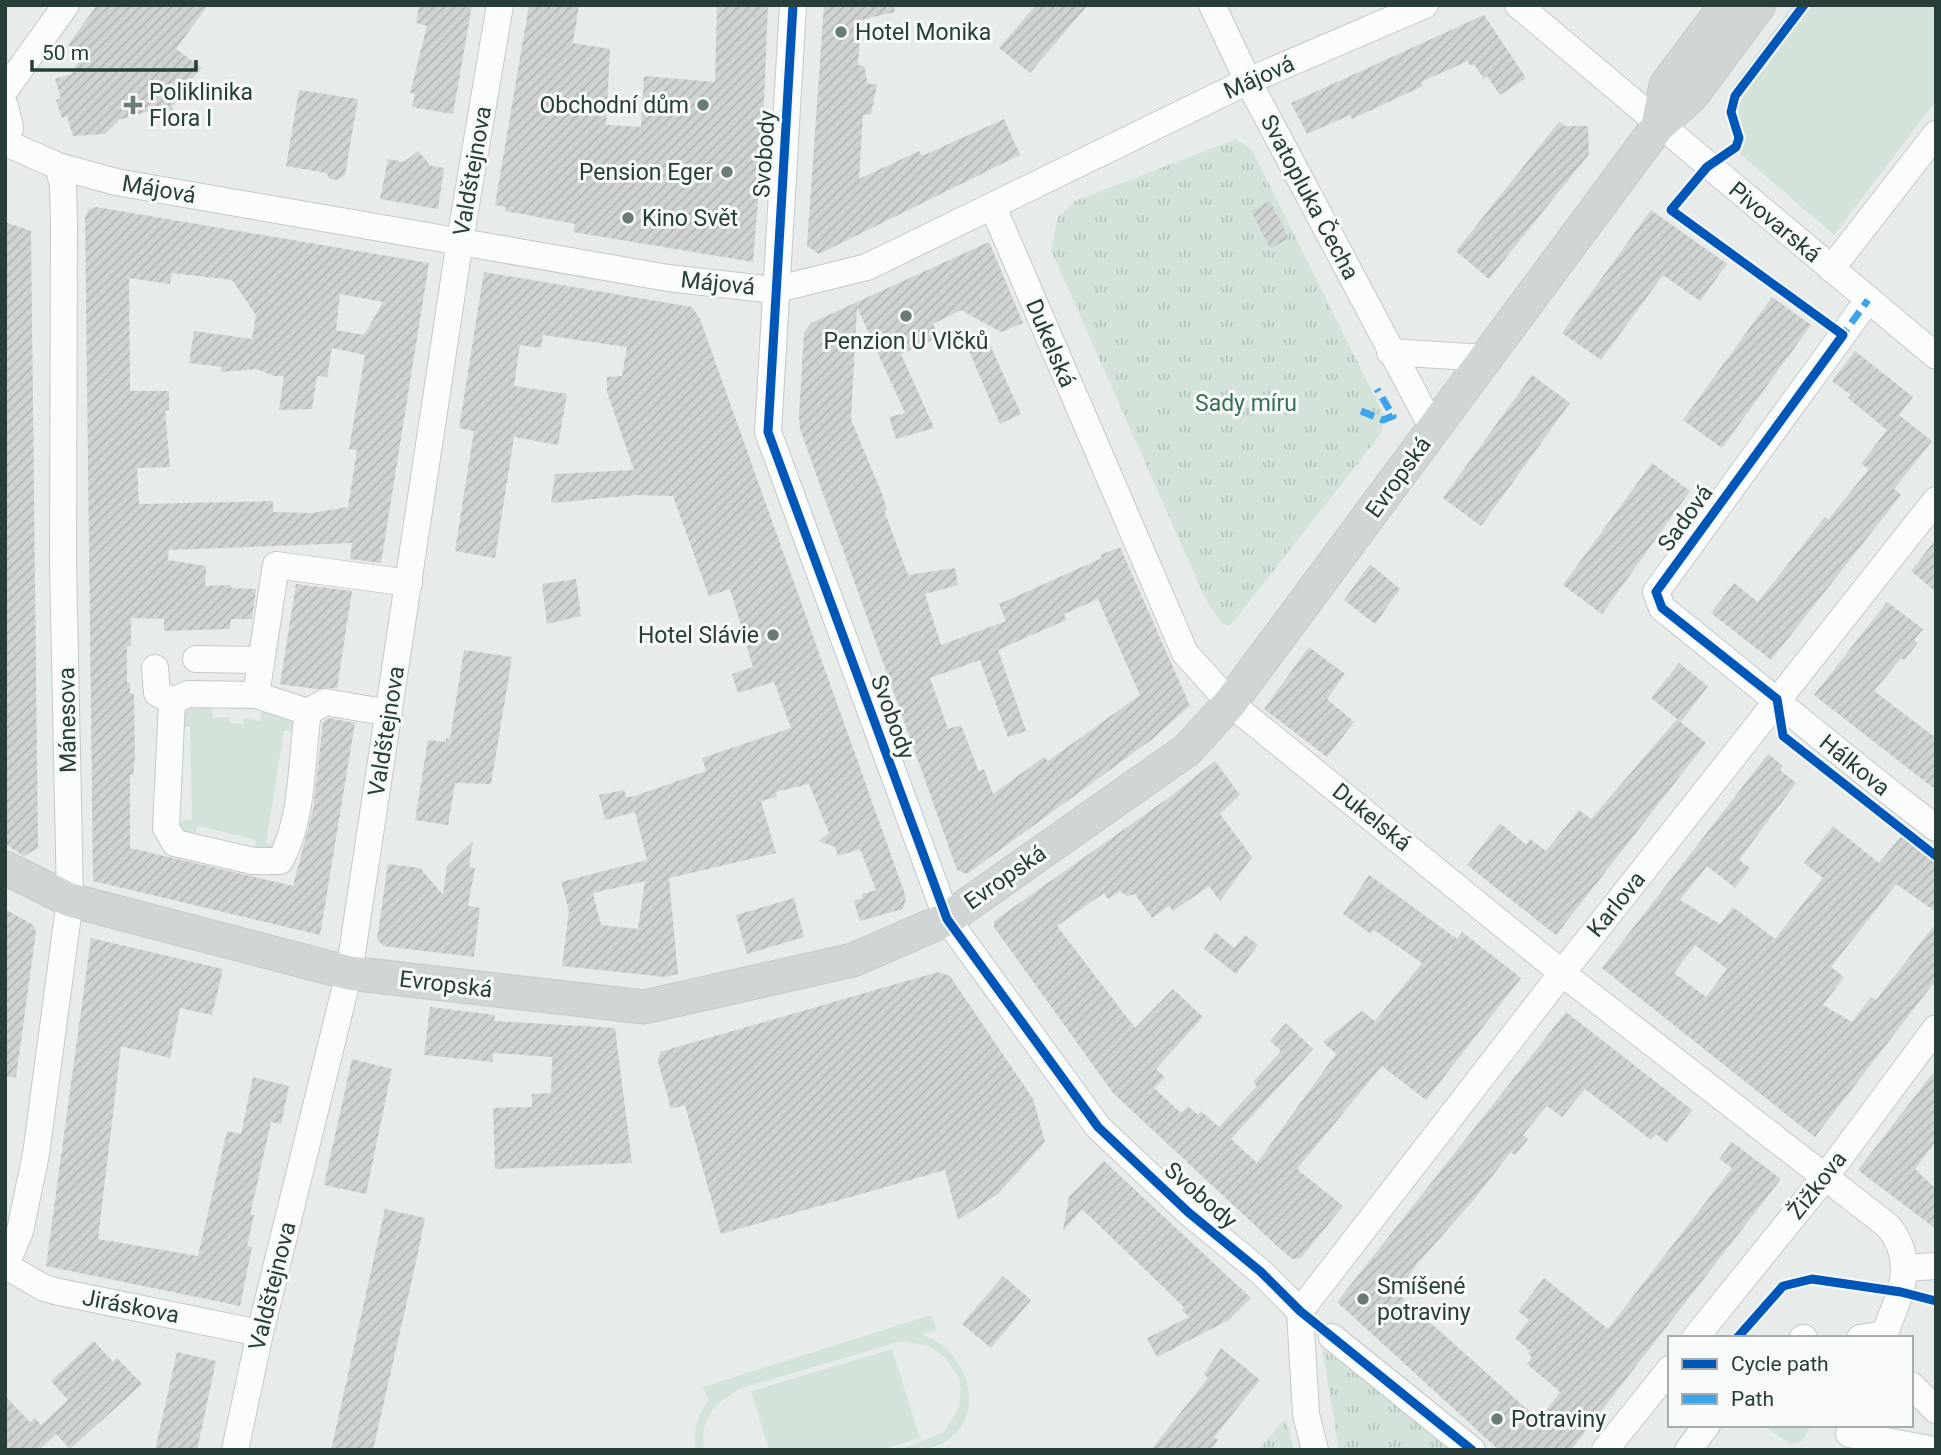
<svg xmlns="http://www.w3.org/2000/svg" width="1941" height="1455" font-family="Roboto,sans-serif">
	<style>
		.grass { fill: #d3e3da }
		.park { fill: url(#park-tufts) }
		.building { fill: url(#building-hatch); fill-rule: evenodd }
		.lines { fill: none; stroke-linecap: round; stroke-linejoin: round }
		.minor-casing { stroke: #c4c9c7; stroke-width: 28 }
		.major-casing { stroke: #c3cac9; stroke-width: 35 }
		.minor { stroke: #fbfcfc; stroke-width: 26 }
		.major { stroke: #d0d6d5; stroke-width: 33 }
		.quiet { stroke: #3ea4ec; stroke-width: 7; stroke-dasharray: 14 7; stroke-linecap: butt }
		.cycleway-casing { stroke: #f7faf9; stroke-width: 13 }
		.cycleway { stroke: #0057b8; stroke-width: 9 }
		.poi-dot { fill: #6a7b78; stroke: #f7faf9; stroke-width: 2.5 }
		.labels { text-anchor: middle; stroke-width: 6; stroke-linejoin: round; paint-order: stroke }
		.poi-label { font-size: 23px; fill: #273e3a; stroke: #f7faf9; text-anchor: start }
		.street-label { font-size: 23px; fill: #273e3a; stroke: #f7faf9 }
		.park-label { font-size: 23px; fill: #357053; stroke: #f7faf9 }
	</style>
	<defs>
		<pattern id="park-tufts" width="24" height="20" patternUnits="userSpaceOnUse" patternTransform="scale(1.75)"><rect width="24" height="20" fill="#d3e3da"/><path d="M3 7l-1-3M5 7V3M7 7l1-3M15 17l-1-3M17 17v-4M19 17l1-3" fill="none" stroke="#b5c4bc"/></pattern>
		<pattern id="building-hatch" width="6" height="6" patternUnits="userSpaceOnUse" patternTransform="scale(1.75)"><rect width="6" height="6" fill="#cfd3d2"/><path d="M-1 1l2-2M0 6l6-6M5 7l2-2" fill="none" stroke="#b2b6b5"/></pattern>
	</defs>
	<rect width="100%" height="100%" fill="#e7ecea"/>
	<!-- grass -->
	<g class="grass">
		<path d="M1793 5H1800L1737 86H1733Z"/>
		<path d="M1808 5H1936V101L1834 235 1741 155 1739 146 1742 135C1739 127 1733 119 1734 109 1737 92 1794 25 1808 5Z"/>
		<path d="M199 704H212L213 718 229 717 230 723 243 724 244 718 260 721 262 708 291 716 298 730 284 731 266 843 277 847 253 855 256 840 198 826 194 837 185 833 179 824 183 820H192L190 727H180L183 711Z"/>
		<path d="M931 1315 937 1329 922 1335C968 1348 991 1419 941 1444 927 1451 913 1450 898 1450L943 1433 958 1409 961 1390 959 1378 945 1357 929 1346 902 1341 742 1388C715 1402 699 1418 704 1450H696C693 1430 697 1417 708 1400L703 1387Z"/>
		<path d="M892 1349 920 1438 881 1450H769L751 1391Z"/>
		<path d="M1762 1425H1807L1809 1429 1802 1441 1791 1444Z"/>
	</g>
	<!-- park -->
	<g class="park">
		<path d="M1236 139 1252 150 1385 417 1380 435 1230 626 1222 624 1205 598 1051 250 1058 217 1075 201Z"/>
		<path d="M1322 1348 1454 1450H1339Z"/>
		<path d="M1286 1418 1294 1450H1258Z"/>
	</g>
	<!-- building -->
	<g class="building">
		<path d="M97 5H208L176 49 202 68 187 84 182 98 172 106 174 112 156 117 153 110 119 120 105 134 73 136 67 116 62 118 56 100 61 98 55 79 72 74 81 55 68 45Z"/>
		<path d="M419 5H472L453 114 412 107 415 94 410 93 427 26 416 23Z"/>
		<path d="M529 5H579L573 43 610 49 606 125 641 127 644 76 715 82 717 5H768L762 150 753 262 573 232 575 224 505 211 506 207 495 205Z"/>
		<path d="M824 5H894L895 12 861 20 858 65 864 66 868 84H877L871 114 863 115 859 179 919 151 922 156 1004 119 1020 155 819 254 807 246Z"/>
		<path d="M1036 5H1088L1030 73 999 48Z"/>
		<path d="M1484 15 1526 78 1500 95 1487 76 1484 79 1474 64 1470 66 1468 61 1421 82 1423 86 1352 119 1350 115 1307 134 1291 103Z"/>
		<path d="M299 90 358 99 345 175 337 180 330 179 326 173 286 166Z"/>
		<path d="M1559 122 1565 126H1588L1589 154 1489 279 1456 251Z"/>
		<path d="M418 151 431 166 444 168 438 209 380 199 388 159 404 162Z"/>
		<path d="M1270 201 1289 239 1270 248 1251 211Z"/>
		<path d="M96 207 429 263 381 563 350 559 352 543 169 550 168 560 206 566 205 586 231 585V588L256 589 252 619H231L230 629 164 631V619L131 618V646H127V683H130V693L134 694 135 756 133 775H130V848L293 886 313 810 323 722 328 718 355 723 320 935 93 881 85 217 89 209ZM172 273 232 280 256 315 252 339 194 331 189 363 222 367 220 372 256 369 274 376H284L279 410 312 409 317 376 327 377 332 348 365 355 349 449 357 450 348 507 312 513 273 512V501L139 504 137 468 170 467 165 411 169 410V391H130L129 278 170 284ZM340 294 383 302 364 335 336 330Z"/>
		<path d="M1651 210 1727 264 1700 301 1663 275 1601 360 1562 333Z"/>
		<path d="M5 222 31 231 38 848 24 856 5 844Z"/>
		<path d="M989 242 1023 323 1001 332 961 310 933 324 939 337 901 354 934 428 896 439 889 417 905 413 857 307 851 419 882 494 887 510H884L908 575 955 568 958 585 925 594 941 645 1006 621 999 604 1102 558 1100 555 1120 547 1190 706 1151 740 967 874 957 870 800 429 799 416 804 333 811 323ZM1098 599 1140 695 1048 761 1044 757 993 794 984 769 979 772 961 725 948 729 930 678 980 660 1008 737 1026 731 998 650 1066 620 1064 614Z"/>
		<path d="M484 272 692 307 700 319 906 897 903 909 860 921 854 901 863 898 862 894 876 890 860 849 838 856 835 847 819 841 829 833 809 784 776 792 777 797 761 801 776 853 669 878 678 974 665 977 562 966 569 911 561 882 647 860 635 812 605 820 599 795 624 790 626 797H632L706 771 702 758 791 728 774 682 738 693 732 674 753 667 730 589 709 596 673 496 636 495 551 503 555 474 634 470 607 392V377L622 376 627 347 543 335 541 348 520 345 514 386 567 394 558 445 514 437 495 558 455 551 474 431 459 428ZM645 881 638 929 601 925 593 893Z"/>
		<path d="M1772 297 1811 325 1722 448 1683 420Z"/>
		<path d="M987 338 1021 414 1000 424 967 346Z"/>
		<path d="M1855 351 1913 397 1899 415 1932 441 1894 489 1901 495 1771 660 1711 613 1734 583 1758 602 1825 517 1828 520 1869 469 1861 464 1887 430 1848 398 1851 395 1832 381Z"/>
		<path d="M1532 375 1570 403 1481 526 1443 498Z"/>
		<path d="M1652 463 1690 491 1602 614 1563 585Z"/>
		<path d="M1936 539V592L1911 571Z"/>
		<path d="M1370 564 1400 589 1375 624 1344 600Z"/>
		<path d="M576 579 581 616 547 624 542 584Z"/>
		<path d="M296 584 352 591 337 688 316 689 280 684Z"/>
		<path d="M1887 602 1923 629 1914 640 1918 643 1904 660 1901 658 1874 691 1936 738V790L1814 695Z"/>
		<path d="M1309 647 1345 674 1327 699 1354 722 1327 757 1264 709Z"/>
		<path d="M464 650 512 657 491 784 455 783 448 825 415 820 428 740 446 742V738L450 739Z"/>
		<path d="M1679 663 1708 686 1681 722 1651 698Z"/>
		<path d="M1677 719 1706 743 1556 935 1467 865 1500 823 1526 845 1530 839 1546 851 1579 810 1591 819Z"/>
		<path d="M1768 754 1783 766 1780 770 1796 783 1739 860 1750 868 1735 888 1707 866 1680 900 1720 924 1733 907 1775 939 1823 878 1804 863 1833 826 1879 863 1902 835 1936 861V912L1896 884 1831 967 1844 977 1823 1005 1852 1022 1871 997 1876 1000 1936 923V980L1815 1137 1602 968ZM1695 945 1727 969 1706 997 1674 973Z"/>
		<path d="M1215 761 1240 795 1220 814 1252 857 1220 901 1209 886 1173 911 1169 906 1152 918 1135 894 1127 896 1120 891 1108 899 1104 893 1057 926 1135 1028 1173 989 1203 1017 1156 1069 1165 1077 1154 1088 1181 1113 1188 1106 1198 1115 1201 1111 1219 1127 1257 1086 1253 1082 1281 1051 1270 1041 1286 1023 1313 1049 1231 1139 1257 1163 1336 1054 1323 1042 1362 1011 1375 1021 1422 963 1374 930 1371 934 1343 914 1369 875 1457 939 1462 932 1521 978 1426 1100 1382 1066 1297 1169 1343 1206 1301 1258 1292 1259 1277 1246 1113 1093 994 927V921L1171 796Z"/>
		<path d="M473 841 469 867 475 868 468 906 480 908 474 957 383 946 377 939 388 864 420 868 443 895 447 866Z"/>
		<path d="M794 898 804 937 747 954 736 915Z"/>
		<path d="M5 909 33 925 36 932 16 1077H5Z"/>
		<path d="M1215 932 1234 948 1245 935 1258 945 1236 974 1204 949Z"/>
		<path d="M91 938 223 969 212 1015 180 1008 170 1058 121 1046 98 1239 198 1256 227 1131 241 1134 253 1077 289 1086 281 1124 271 1122 255 1193 250 1215H254L247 1246 252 1247 240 1306 46 1266Z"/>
		<path d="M938 972 950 976 1033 1099 1045 1142 998 1194 958 1220 945 1170 721 1234 685 1105 671 1109 658 1062 660 1052Z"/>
		<path d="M430 1007 495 1015 494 1021 615 1028 632 1163 495 1169 493 1108 532 1107V1094L551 1093 552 1057 493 1053V1062L424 1055Z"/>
		<path d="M1566 1012 1692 1110 1667 1143 1656 1134 1651 1140 1585 1089 1562 1117 1547 1106 1523 1135 1528 1139 1515 1155 1511 1152 1471 1203 1417 1264 1397 1293 1539 1420 1560 1392 1527 1364 1532 1357 1528 1354 1530 1351 1515 1338 1529 1320 1518 1311 1544 1278 1608 1329 1732 1168 1719 1159 1732 1142 1781 1179 1571 1450H1499L1337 1302Z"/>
		<path d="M352 1059 392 1069 366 1194 324 1185Z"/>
		<path d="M1936 1069V1141L1915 1169 1936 1189V1229L1858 1170Z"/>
		<path d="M1104 1161 1251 1298 1229 1320 1157 1357 1147 1338 1189 1317 1182 1310 1184 1307 1082 1209 1063 1231 1069 1197Z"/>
		<path d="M385 1209 425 1218 418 1253 373 1450H331Z"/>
		<path d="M1003 1276 1031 1300 991 1348 962 1324Z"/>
		<path d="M94 1341 113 1362 117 1358 142 1384 70 1449 56 1434 39 1450H5V1396L30 1422 35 1418 41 1425 68 1400 51 1381Z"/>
		<path d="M1221 1348 1260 1380 1214 1437 1218 1440 1211 1450H1151L1208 1378 1204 1374Z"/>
		<path d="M177 1352 216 1361 197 1450H155Z"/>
	</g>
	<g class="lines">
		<!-- minor casing -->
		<g class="minor-casing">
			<g id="minor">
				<path d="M793 5 768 432 947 919 1098 1127 1188 1212 1261 1272 1300 1311 1306 1414 1315 1450"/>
				<path d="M1212 5 1248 81 1433 429"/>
				<path d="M1518 5 1936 356"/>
				<path d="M5 90 66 5"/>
				<path d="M5 106 10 127 5 144"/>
				<path d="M6 143 58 166 116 182 668 278 774 290 867 267 1248 81 1425 5"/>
				<path d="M993 207 1185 653 1230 703 1562 973 1888 1226C1919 1264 1898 1297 1883 1338"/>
				<path d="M1831 269 1936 134"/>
				<path d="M1868 300 1656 592 1662 608C1754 681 1842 757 1936 828"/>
				<path d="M1390 352 1486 358"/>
				<path d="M196 659 261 660"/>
				<path d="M155 668 157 693 172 701"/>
				<path d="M188 694 256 695 308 712C301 759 304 818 280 861H253L175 843 166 828 172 701Z"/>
				<path d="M256 695 276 565 409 583"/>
				<path d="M308 712 325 702 389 713"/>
				<path d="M6 1266 44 1288 59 1292 260 1333"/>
				<path d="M5 1267 20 1231 36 1154 70 900 63 562 64 224 63 185 58 166"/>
				<path d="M1905 1268 1936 1266"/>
				<path d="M1300 1311 1562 973 1936 500"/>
				<path d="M1332 1337 1472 1450"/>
				<path d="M1695 1338 1826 1176 1936 1028"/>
				<path d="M1803 1338H1804"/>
				<path d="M1860 1338 1884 1334"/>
				<path d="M1911 1385 1936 1410"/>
				<path d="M1849 1434 1934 1450"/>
				<path d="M235 1450 260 1333 349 973 460 240 500 5"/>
				<path d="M1605 1450 1670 1369"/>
				<path d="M1688 1450 1707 1425"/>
			</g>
		</g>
		<!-- major casing -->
		<g class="major-casing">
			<g id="major">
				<path d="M1658 126 1666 85 1726 5"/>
				<path d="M5 868 70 900 349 973 644 1007 853 960 947 919 1187 750 1230 703 1658 126 1692 95 1759 5"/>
			</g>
		</g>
		<!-- minor -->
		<use href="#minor" class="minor"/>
		<!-- major -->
		<use href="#major" class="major"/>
		<!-- quiet -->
		<g class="quiet">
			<path d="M1839 340 1868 300"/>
			<path d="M1361 411 1383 420 1393 416 1377 389"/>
		</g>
		<!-- cycleway casing -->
		<g class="cycleway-casing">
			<g id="cycleway">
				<path d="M793 5 768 432 947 919 1098 1127 1188 1212 1261 1272 1300 1311 1472 1450"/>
				<path d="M1804 5 1735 96 1731 112 1739 138 1736 147 1707 167 1671 210 1843 335 1656 592 1662 608 1777 699 1783 736 1936 856"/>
				<path d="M1737 1338 1783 1286 1812 1279 1901 1292 1936 1301"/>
			</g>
		</g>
		<!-- cycleway -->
		<use href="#cycleway" class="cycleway"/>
	</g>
	<!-- markers -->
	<g class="poi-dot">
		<circle cx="841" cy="32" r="7"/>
		<path d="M129.5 94.5h7v7h7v7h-7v7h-7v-7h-7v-7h7z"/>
		<circle cx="703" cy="105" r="7"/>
		<circle cx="727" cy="172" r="7"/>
		<circle cx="628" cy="218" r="7"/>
		<circle cx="906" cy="316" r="7"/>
		<circle cx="773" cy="635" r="7"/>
		<circle cx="1363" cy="1299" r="7"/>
		<circle cx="1497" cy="1419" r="7"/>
	</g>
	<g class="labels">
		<!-- poi labels -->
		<g class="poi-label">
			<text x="855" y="40">Hotel Monika</text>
			<text x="149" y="100">Poliklinika<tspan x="149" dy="26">Flora I</tspan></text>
			<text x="689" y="113" text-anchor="end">Obchodní dům</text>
			<text x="713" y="180" text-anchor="end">Pension Eger</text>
			<text x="642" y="226">Kino Svět</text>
			<text x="906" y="349" text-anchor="middle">Penzion U Vlčků</text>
			<text x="759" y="643" text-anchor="end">Hotel Slávie</text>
			<text x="1377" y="1294">Smíšené<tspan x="1377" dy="26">potraviny</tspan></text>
			<text x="1511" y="1427">Potraviny</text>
		</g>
		<!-- street labels -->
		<g class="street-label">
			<text transform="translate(1259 77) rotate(-24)" y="8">Májová</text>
			<text transform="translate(764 154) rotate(-86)" y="8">Svobody</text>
			<text transform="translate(472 171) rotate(-80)" y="8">Valdštejnova</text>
			<text transform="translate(159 189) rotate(10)" y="8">Májová</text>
			<text transform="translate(1310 197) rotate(62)" y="8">Svatopluka Čecha</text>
			<text transform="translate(1775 222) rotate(40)" y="8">Pivovarská</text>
			<text transform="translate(718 283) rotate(6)" y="8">Májová</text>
			<text transform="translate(1051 343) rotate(67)" y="8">Dukelská</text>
			<text transform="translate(1398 477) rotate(-54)" y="8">Evropská</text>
			<text transform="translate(1685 518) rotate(-54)" y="8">Sadová</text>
			<text transform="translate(893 717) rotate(70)" y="8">Svobody</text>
			<text transform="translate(67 720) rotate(-91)" y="8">Mánesova</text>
			<text transform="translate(386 731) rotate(-81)" y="8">Valdštejnova</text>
			<text transform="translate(1855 765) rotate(39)" y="8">Hálkova</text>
			<text transform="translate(1372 817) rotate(39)" y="8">Dukelská</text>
			<text transform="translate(1005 877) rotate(-35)" y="8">Evropská</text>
			<text transform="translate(1616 904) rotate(-51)" y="8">Karlova</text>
			<text transform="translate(446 984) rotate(7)" y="8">Evropská</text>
			<text transform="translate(1817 1185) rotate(-52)" y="8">Žižkova</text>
			<text transform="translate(1201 1195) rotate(41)" y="8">Svobody</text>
			<text transform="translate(272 1286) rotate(-76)" y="8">Valdštejnova</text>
			<text transform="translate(131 1306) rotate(11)" y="8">Jiráskova</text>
		</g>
		<!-- park labels -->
		<g class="park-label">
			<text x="1246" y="411">Sady míru</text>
		</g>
	</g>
	<!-- border -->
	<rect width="1941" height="1455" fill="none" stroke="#273e3a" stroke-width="14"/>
	<!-- legend -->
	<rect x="1668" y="1336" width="245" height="91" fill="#f7faf9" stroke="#a4afad" stroke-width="2"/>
	<rect x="1682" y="1359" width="35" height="10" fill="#0057b8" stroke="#a4afad" stroke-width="2"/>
	<text x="1731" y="1371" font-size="21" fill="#273e3a">Cycle path</text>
	<rect x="1682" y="1394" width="35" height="10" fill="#3ea4ec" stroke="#a4afad" stroke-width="2"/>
	<text x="1731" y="1406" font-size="21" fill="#273e3a">Path</text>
	<!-- scale -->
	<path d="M32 60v10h164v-10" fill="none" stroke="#273e3a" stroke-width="3.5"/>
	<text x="42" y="60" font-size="21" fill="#273e3a" stroke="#f7faf9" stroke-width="5" paint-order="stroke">50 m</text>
</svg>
